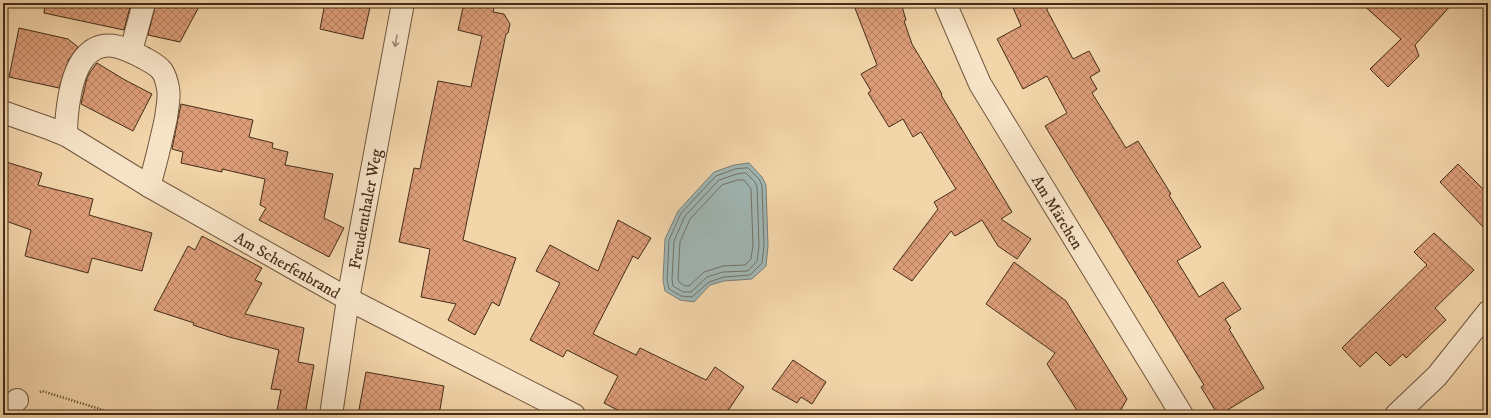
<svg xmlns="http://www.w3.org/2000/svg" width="1491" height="418" font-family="'IM FELL DW Pica',serif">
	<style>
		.water { fill: #a0b6b4; stroke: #7b7f76 }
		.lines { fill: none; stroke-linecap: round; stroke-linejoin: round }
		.shore { stroke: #727266; stroke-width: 1 }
		.building { fill: url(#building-cross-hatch); stroke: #442d19 }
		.minor-casing { stroke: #70573d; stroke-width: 24 }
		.path { stroke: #442d19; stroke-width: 2.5; stroke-dasharray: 1 2; stroke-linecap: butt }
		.minor { stroke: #f7e4c8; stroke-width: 22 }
		.oneway { stroke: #9e8870 }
		.labels { text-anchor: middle; stroke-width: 3; stroke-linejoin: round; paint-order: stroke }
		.street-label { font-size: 16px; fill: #442d19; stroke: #f7e4c8 }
	</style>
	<defs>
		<pattern id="building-cross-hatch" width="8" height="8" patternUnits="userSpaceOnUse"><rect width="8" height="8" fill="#dc9d78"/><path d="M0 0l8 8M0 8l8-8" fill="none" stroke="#b48062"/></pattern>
	</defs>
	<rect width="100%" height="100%" fill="#f3d5aa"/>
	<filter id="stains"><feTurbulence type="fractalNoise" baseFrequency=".005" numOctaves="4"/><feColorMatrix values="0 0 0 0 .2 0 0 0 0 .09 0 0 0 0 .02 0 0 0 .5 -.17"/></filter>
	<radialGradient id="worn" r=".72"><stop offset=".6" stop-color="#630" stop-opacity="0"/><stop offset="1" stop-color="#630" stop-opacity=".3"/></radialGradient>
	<!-- water -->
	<path class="water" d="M749 163 762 177 766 185 768 246 766 266 752 279 724 281 710 285 694 302 680 300 665 291 663 280 665 239 678 211 714 172 734 165Z"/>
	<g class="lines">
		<!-- shore -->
		<g class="shore">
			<path d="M748 168 759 179 762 186 764 246 762 263 750 275 724 277 709 282 692 297 681 296 669 289 667 280 669 240 681 213 716 176 735 169Z"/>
			<path d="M746 173 755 182 757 187 759 246 757 261 748 271 723 272 707 277 691 292H683L673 286 672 279 674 241 685 216 719 180 737 174Z"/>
			<path d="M738 180H744L751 189 753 245 751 259 745 265 723 266 704 272 689 286H685L679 282 678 279 680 242 690 219 722 185Z"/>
		</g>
	</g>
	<!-- building -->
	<g class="building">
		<path d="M45 3H131L124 30 44 13Z"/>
		<path d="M156 3H201L180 42 148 35Z"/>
		<path d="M325 3H371L363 39 320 29Z"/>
		<path d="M464 3H495L493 12 504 14 510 24 508 33 506 34 463 240 516 258 499 306 492 302 475 335 448 320 456 304 421 297 430 249 399 242 414 168 420 169 438 81 471 87 482 36 458 30Z"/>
		<path d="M853 3H901L906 20 904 21 912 44 942 94 941 95 1012 212 1001 219 1031 239 1017 259 998 246 982 220 955 236 951 231 912 281 893 269 938 209 934 202 956 189 921 132 913 137 903 119 889 127 868 93 871 91 861 74 877 65Z"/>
		<path d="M1011 3H1047V10L1073 59 1089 51 1100 71 1090 77 1097 89 1092 93 1126 148 1138 141 1171 194 1169 195 1201 247 1177 261 1199 297 1223 282 1241 309 1225 319 1231 328 1229 329 1264 388 1219 415H1218L1201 387 1204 385 1045 126 1067 113 1047 76 1023 89 997 39 1021 26Z"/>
		<path d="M1361 3H1453L1415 45 1419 56 1388 87 1370 69 1401 39Z"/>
		<path d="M19 28 68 39 78 47 69 59 59 88 9 77Z"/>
		<path d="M97 63 125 80 152 94 133 131 81 104 87 78 91 71Z"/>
		<path d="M181 104 253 120 249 137 273 143 272 148 288 152 285 165 333 174 324 218 344 228 329 257 259 220 266 208 260 205 265 179 222 169V172L181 163 183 152 172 149Z"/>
		<path d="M3 161 42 173 38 185 93 199 89 215 152 233 142 271 92 258 88 273 25 256 31 230 3 220Z"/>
		<path d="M1458 164 1488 194V232L1440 182Z"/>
		<path d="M618 220 651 238 638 259 633 256 593 334 636 355 640 348 706 380 715 367 744 387 725 415H627L604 403 618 376 567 350 563 357 530 340 560 283 536 271 550 245 598 271Z"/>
		<path d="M1434 233 1474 270 1435 308 1446 320 1406 358 1403 354 1390 366 1376 352 1360 367 1342 348 1427 265 1414 252Z"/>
		<path d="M202 236 262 268 255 280 262 283 245 314 304 328 298 362 314 365 305 415H276L281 390 271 389 279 350 229 337 193 325 194 323 154 310 188 246 195 250Z"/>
		<path d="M1014 262 1066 301 1127 399 1118 415H1080L1047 364 1055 353 986 304Z"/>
		<path d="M793 360 826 382 812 404 801 397 797 403 772 389Z"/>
		<path d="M366 372 444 386 439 415H358Z"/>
	</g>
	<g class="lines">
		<!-- minor casing -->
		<g class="minor-casing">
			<g id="minor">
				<path id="s1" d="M945 3 980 84 1182 415"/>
				<path d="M131 51 144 3"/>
				<path id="s2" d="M3 112 51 129 66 135 149 186 348 299 574 415"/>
				<path d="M66 135C66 114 70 74 85 57 102 37 123 47 142 57 149 61 158 65 162 71 165 75 167 83 168 88 170 97 167 109 166 118 161 141 156 163 149 186"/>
				<path d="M3 413 17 400"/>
				<path id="s3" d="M331 415 348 299 403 3"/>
				<path d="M1396 415 1437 376 1488 312"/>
			</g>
		</g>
		<!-- path -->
		<path class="path" d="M40 392 42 391 119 415"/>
		<!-- minor -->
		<use href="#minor" class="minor"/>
	</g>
	<!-- one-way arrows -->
	<defs><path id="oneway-shaft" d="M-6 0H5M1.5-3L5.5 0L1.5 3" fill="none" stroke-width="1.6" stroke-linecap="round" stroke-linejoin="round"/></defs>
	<use class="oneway" href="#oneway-shaft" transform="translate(396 41) rotate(100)"/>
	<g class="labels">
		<!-- street labels -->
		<g class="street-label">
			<text dy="6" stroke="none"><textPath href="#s3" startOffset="209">Freudenthaler Weg</textPath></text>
			<text dy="6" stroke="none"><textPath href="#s1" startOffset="238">Am Märchen</textPath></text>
			<text dy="6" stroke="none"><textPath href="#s2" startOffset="324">Am Scherfenbrand</textPath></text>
		</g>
	</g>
	<!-- margin -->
	<rect width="1491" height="418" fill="none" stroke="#f3d5aa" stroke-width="16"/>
	<rect x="4" y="4" width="1483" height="410" fill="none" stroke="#442d19" stroke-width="2"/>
	<rect x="8" y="8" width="1475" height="402" fill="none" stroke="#442d19"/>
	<rect width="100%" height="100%" filter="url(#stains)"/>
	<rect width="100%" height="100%" fill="url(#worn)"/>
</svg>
